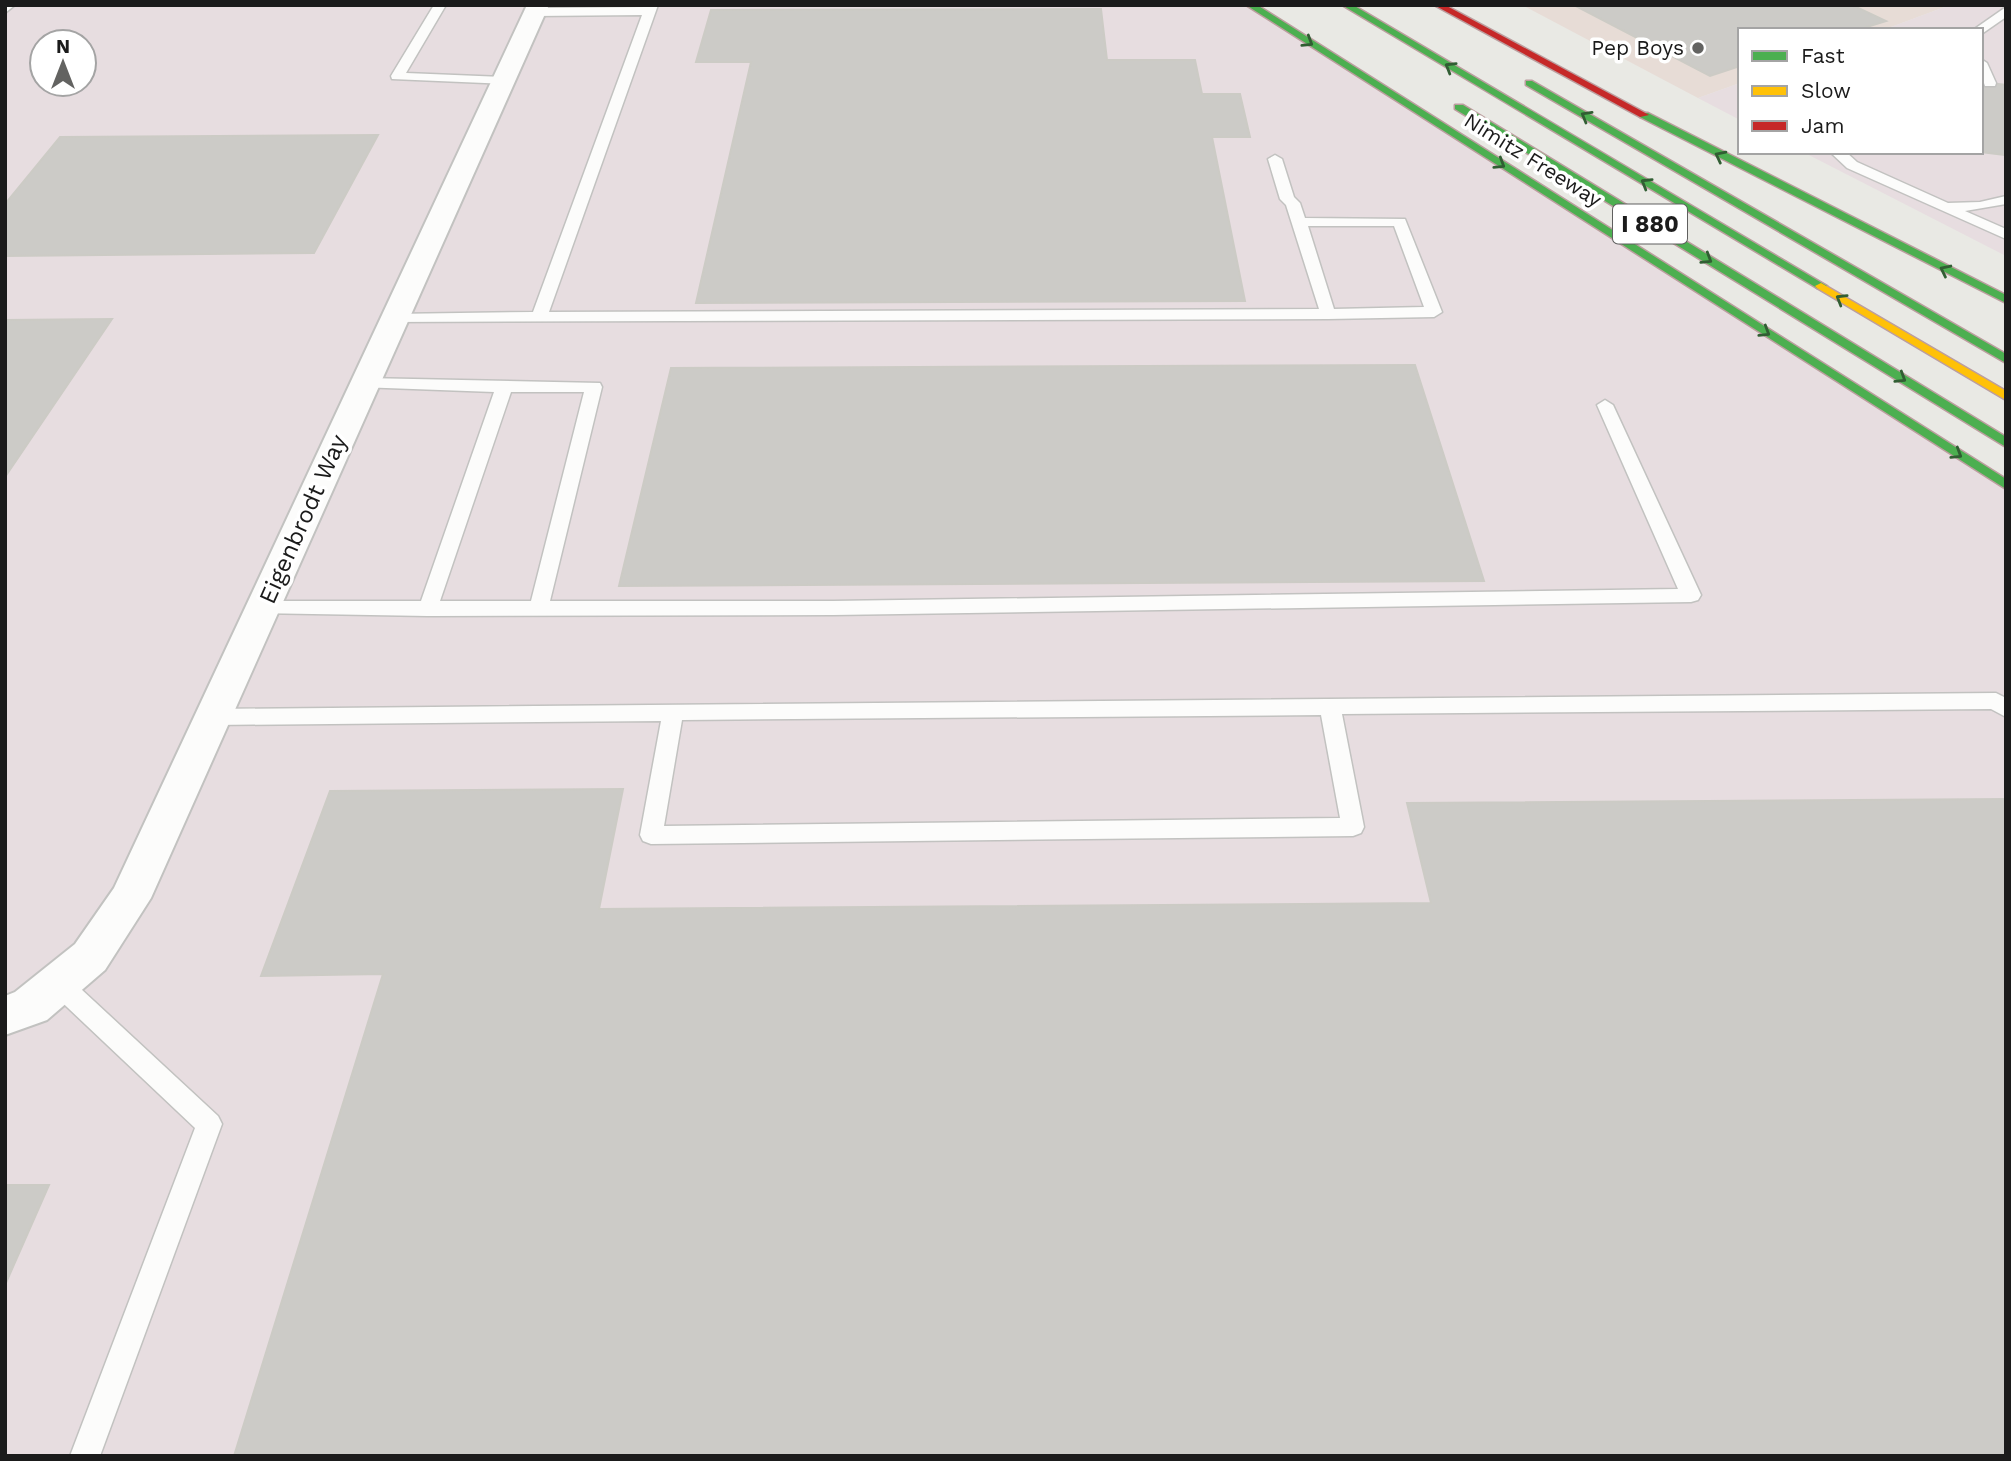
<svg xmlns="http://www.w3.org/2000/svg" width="2011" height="1461" font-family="'Work Sans',sans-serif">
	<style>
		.commercial { fill: #e7dcd6 }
		.industrial { fill: #e7dde0; fill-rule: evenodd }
		.building { fill: #cccbc7; stroke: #cccbc5; stroke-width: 2 }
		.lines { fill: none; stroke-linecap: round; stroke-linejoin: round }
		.lane-casing { stroke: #c2c2c0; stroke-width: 3 }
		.street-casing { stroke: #c2c2c0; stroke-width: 4 }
		.fast-casing { stroke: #bc9e9f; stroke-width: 3 }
		.slow-casing { stroke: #bc9e9f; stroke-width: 3 }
		.jam-casing { stroke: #bc9e9f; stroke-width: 3 }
		.lane { fill: #fcfcfb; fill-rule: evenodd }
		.street { fill: #fcfcfb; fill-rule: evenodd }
		.fast { fill: #4caf50; fill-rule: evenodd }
		.slow { fill: #ffc107; fill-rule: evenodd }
		.jam { fill: #c62828; fill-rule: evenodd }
		.oneway { stroke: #315e33 }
		.poi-dot { fill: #636361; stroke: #fff; stroke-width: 2.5 }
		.labels { text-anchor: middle; stroke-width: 7; stroke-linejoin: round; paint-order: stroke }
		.far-poi-label { font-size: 21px; fill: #1b1b1b; stroke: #fff; text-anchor: end }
		.far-street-label { font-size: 21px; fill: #1b1b1b; stroke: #fff }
		.shield { fill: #fff; stroke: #5f5f5f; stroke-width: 2 }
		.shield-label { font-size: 23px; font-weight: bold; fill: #1b1b1b }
		.street-label { font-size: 24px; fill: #1b1b1b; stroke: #fff }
	</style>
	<rect width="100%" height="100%" fill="#e9e9e4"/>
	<!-- commercial -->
	<path class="commercial" d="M1522 5H1950L1883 30H1740V83L1698 98Z"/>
	<!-- industrial -->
	<g class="industrial">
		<path d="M5 5H1250L2006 485V1456H5ZM42 42H84V84H42Z"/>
		<path d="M1950 5H2006V256L1803 152H1981V30H1883Z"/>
		<path d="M1740 83V120L1698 98Z"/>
	</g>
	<!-- building -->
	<g class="building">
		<path d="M1574 5H1852L1886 21 1857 30H1740V66L1710 76Z"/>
		<path d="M1101 9 1107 60H1195L1202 94H1240L1250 137H1212L1245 301 696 303 751 62H696L711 10Z"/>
		<path d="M1981 82 2006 85V155L1981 152Z"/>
		<path d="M378 135 314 253 5 256V204L60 137Z"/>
		<path d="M112 319 5 477V320Z"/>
		<path d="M1415 365 1484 581 619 586 671 368Z"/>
		<path d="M623 789 599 909 1431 903 1407 803 2006 799V1456H234L383 974 261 976 330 791Z"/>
		<path d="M5 1185H49L5 1285Z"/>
	</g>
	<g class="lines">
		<!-- lane casing -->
		<g class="lane-casing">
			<g id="lane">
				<path d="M5 5H15L5 13Z"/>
				<path d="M434 5H446L406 73 503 77 508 78V84L392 79 391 76Z"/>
				<path d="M646 5H658L549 312 1319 309 1286 205 1280 199 1268 159 1275 155 1282 159 1294 197 1300 203 1305 218 1405 219 1442 312 1434 317 1328 319 387 322 385 319 387 316 393 314 533 312 642 15 535 16 529 12 535 8 645 7ZM1308 226H1394L1424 307 1334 309Z"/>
				<path d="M2006 7V17L1983 33 1981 30H1973Z"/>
				<path d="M1981 59 1987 63 1996 83 1995 86H1985L1984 83Z"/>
				<path d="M1830 152H1846L1857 162 1948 203 1980 202 2006 196V204L1965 211 2006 229V239L1847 168Z"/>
				<path d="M365 378 600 383 602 387 550 601H833L1678 589 1597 405 1605 400 1613 405 1701 595 1698 600 1691 602 833 615 428 616 255 613 252 608 255 603 262 601H421L494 392 359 387 357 383ZM511 392H584L531 601H440Z"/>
				<path d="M1996 693 2006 698V717L1991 709 1342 714 1364 827 1361 833 1353 836 651 844 643 841 640 835 661 721 213 725 206 722 203 717 206 712 213 709ZM1321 715 1340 818 664 826 682 720Z"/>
				<path d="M58 973 67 976 218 1116 222 1124 100 1456H70L195 1128 49 990 46 983 49 976Z"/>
			</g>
		</g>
		<!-- street casing -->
		<g class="street-casing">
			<path id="street" d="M527 5H549L151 898 105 970 47 1020 5 1035V996L15 992 75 944 114 888Z"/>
		</g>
		<!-- fast casing -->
		<g class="fast-casing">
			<g id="fast">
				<path d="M1246 5H1257L2006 479V489Z"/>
				<path d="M1342 5H1353L1827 286 1821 289 1817 288Z"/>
				<path d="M1526 81H1532L2006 354V363L1526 85Z"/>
				<path d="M1455 105H1463L2006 437V447L1455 109Z"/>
				<path d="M1640 113H1648L2006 295V303L1640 117Z"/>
			</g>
		</g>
		<!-- slow casing -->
		<g class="slow-casing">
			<path id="slow" d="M1821 283 2006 391V400L1817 288 1815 286Z"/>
		</g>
		<!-- jam casing -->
		<g class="jam-casing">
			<path id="jam" d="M1434 5H1445L1649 115 1640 117Z"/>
		</g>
		<!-- lane -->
		<use href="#lane" class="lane"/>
		<!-- street -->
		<use href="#street" class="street"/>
		<!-- fast -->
		<use href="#fast" class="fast"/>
		<!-- slow -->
		<use href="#slow" class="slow"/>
		<!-- jam -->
		<use href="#jam" class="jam"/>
	</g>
	<!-- one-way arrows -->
	<defs><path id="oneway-chevron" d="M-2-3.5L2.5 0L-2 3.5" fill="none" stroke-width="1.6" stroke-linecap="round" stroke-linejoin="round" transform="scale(1.75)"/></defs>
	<g class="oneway">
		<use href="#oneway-chevron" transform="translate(1308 42) rotate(32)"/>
		<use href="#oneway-chevron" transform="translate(1450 67) rotate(-149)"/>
		<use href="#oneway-chevron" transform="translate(1586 116) rotate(-150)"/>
		<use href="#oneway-chevron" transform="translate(1720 156) rotate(-153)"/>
		<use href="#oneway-chevron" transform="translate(1500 164) rotate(32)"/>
		<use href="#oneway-chevron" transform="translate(1646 183) rotate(-149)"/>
		<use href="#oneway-chevron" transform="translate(1707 259) rotate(32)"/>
		<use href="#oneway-chevron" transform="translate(1945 270) rotate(-154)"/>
		<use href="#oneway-chevron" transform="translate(1841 299) rotate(-149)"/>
		<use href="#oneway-chevron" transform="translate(1765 332) rotate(32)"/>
		<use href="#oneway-chevron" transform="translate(1901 378) rotate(32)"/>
		<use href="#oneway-chevron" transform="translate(1957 454) rotate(32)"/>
	</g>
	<!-- markers -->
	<circle class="poi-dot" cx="1698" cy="48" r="7"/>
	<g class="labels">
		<!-- far-poi labels -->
		<g class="far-poi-label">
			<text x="1684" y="55">Pep Boys</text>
		</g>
		<!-- far-street labels -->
		<g class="far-street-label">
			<text transform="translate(1533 160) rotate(32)" y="7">Nimitz Freeway</text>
		</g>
		<!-- shield labels -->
		<rect class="shield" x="1613" y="204.5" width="74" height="39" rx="5"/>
		<g class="shield-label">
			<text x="1650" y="232">I 880</text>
		</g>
		<!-- street labels -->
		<g class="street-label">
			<text transform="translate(303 519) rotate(-66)" y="8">Eigenbrodt Way</text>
		</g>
	</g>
	<!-- border -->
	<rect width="2011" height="1461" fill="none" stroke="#1b1b1b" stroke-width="14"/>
	<!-- legend -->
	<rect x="1738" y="28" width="245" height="126" fill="#ffffff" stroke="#a4a4a4" stroke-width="2"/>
	<rect x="1752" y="51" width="35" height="10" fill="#4caf50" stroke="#a4a4a4" stroke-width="2"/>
	<text x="1801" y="63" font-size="21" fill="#1b1b1b">Fast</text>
	<rect x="1752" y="86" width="35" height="10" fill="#ffc107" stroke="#a4a4a4" stroke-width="2"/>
	<text x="1801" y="98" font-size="21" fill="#1b1b1b">Slow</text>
	<rect x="1752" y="121" width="35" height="10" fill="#c62828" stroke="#a4a4a4" stroke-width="2"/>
	<text x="1801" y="133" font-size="21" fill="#1b1b1b">Jam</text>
	<!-- north arrow -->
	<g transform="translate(63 63)"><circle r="33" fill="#ffffff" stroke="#a4a4a4" stroke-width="2"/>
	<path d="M0-5L12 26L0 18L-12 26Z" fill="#636361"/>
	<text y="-10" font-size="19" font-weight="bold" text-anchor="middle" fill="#1b1b1b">N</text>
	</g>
</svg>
